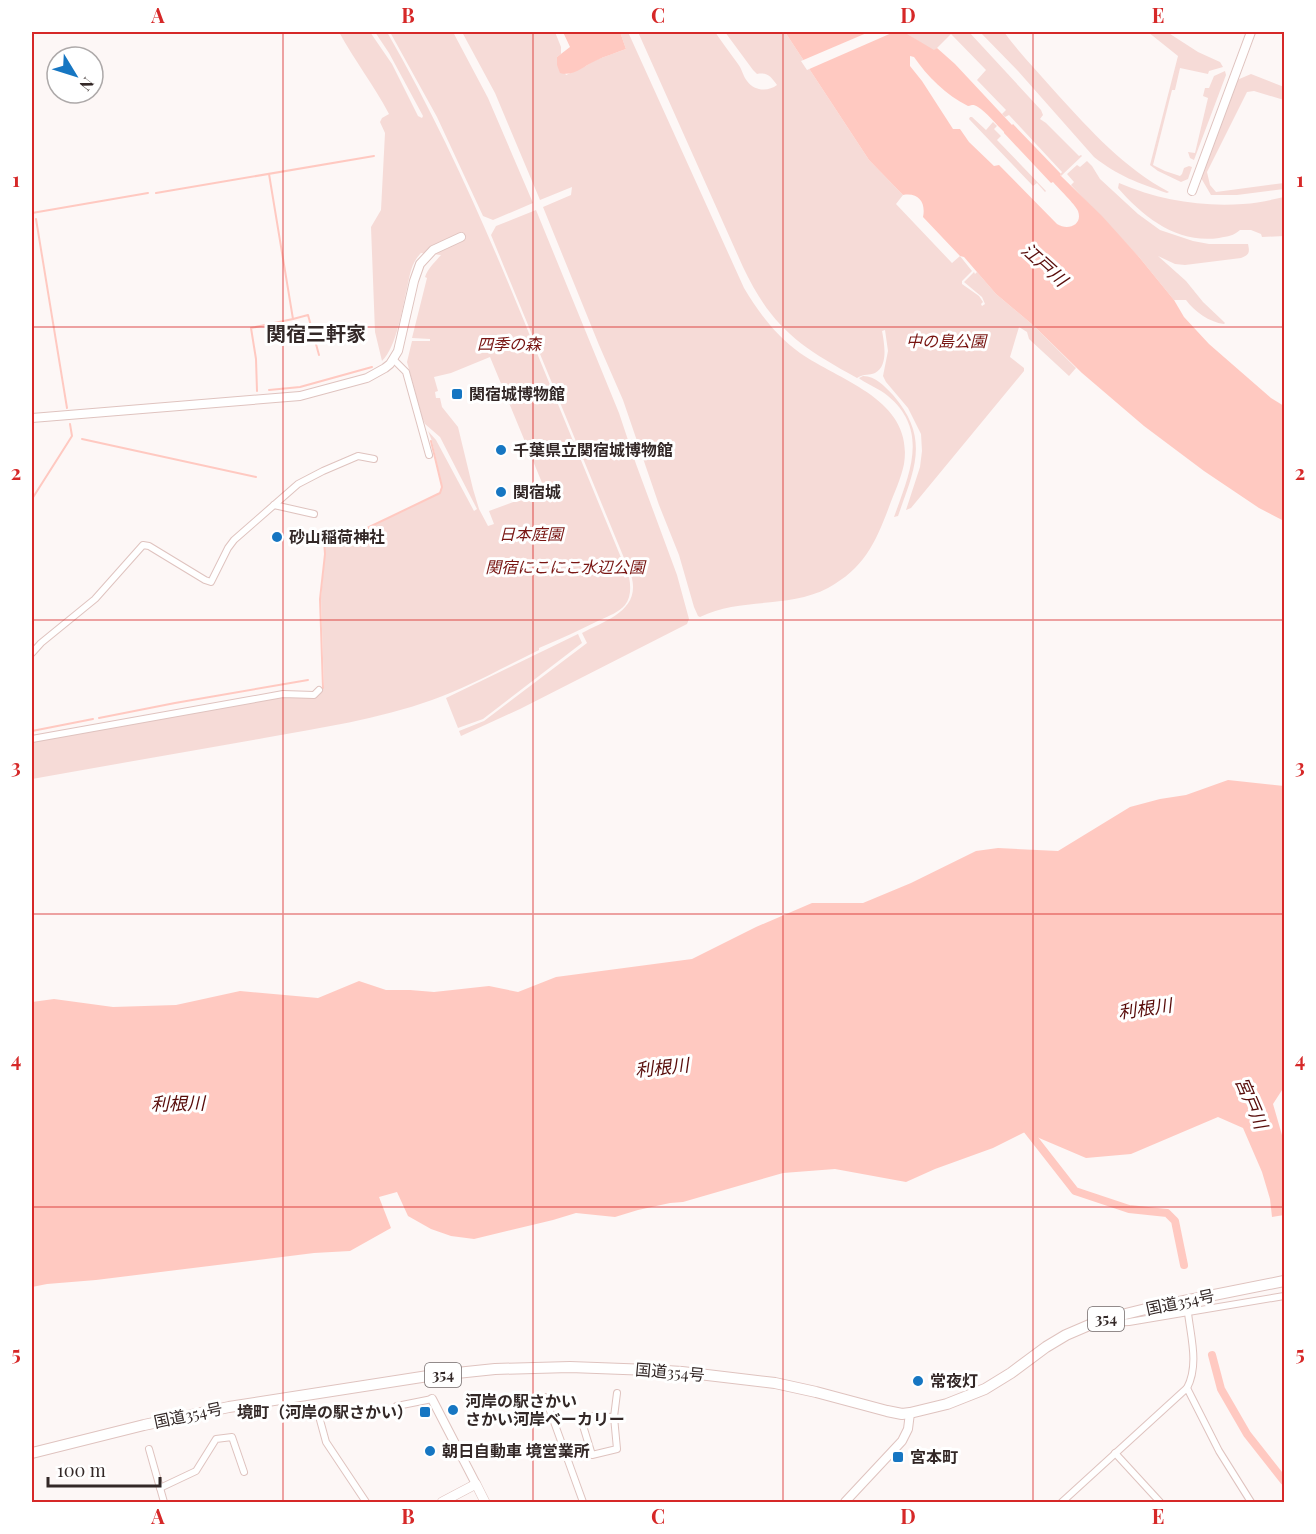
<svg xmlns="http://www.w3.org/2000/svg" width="1316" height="1534" font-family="'Playfair Display','Noto Sans JP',serif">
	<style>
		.green { fill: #f6dbd7; fill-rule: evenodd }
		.water { fill: #ffc9c1; fill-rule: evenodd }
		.pier { fill: #fdf7f6 }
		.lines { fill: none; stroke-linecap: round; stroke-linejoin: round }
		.stream { stroke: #ffc9c1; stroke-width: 2 }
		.canal { stroke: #ffc9c1; stroke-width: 8 }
		.minor-casing { stroke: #dfc3bf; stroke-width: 8 }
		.tertiary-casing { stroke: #dfc3bf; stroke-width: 10 }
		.secondary-casing { stroke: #dfc3bf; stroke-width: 10 }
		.trunk-casing { stroke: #dfc3bf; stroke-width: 12 }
		.minor { stroke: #fff; stroke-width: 6 }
		.tertiary { stroke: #fff; stroke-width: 8 }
		.secondary { stroke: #fff; stroke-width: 9 }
		.trunk { stroke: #fff; stroke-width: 10 }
		.grid { fill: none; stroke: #d62828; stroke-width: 1.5; stroke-opacity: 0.55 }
		.poi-dot { fill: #1676c2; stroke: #fff; stroke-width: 2 }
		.labels { text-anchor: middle; stroke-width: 6; stroke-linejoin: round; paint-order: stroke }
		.shield { fill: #fff; stroke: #706868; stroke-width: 1.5 }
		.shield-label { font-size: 15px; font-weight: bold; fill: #332827 }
		.park-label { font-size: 16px; font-style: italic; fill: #791613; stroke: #fff }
		.poi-label { font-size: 16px; font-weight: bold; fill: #332827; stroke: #fff; text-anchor: start }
		.street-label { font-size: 16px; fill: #332827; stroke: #fff }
		.water-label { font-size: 18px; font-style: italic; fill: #580c0a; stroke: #fff }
		.quarter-label { font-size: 20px; font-weight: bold; fill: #332827; stroke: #fff }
		.neatline { fill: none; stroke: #d62828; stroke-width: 2 }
		.grid-label { font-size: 20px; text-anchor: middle; font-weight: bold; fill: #d62828 }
	</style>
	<rect width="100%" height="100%" fill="#fdf7f6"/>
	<!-- green -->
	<g class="green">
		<path d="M339 32H370L392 64 418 116 422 118 423 116 389 53 375 32H387C447 136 494 246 539 358 569 431 599 504 629 577 631 587 631 597 625 605 619 612 609 616 600 620 580 630 560 639 539 648V650C504 667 469 687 432 700 379 719 320 728 264 738 187 752 109 765 32 779V742L281 697H316L321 692 322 688H324L321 598 325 554V540L363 530 440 493 442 487 432 441 428 431 436 440 474 511 477 509 440 437 425 424 422 417 407 362 412 341H430V339L412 338 427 278 425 277C428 268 435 262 441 255L421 253C411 263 410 275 407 288 402 309 397 346 382 361L375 332 371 227 381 210 385 133 380 122 382 118 389 114C374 85 354 60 339 32ZM490 357 545 490 489 511 494 524 488 526 479 509 473 489 458 427 442 407 440 398H436L435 392 438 391 434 377 451 373Z"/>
		<path d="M390 32H453L488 98 533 203 493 220 483 216 437 117Z"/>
		<path d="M462 32H555L561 47V54L557 57 566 75 586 66 593 61 626 49 620 32H628L744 288C759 313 776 336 800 353 842 382 914 400 904 464 901 479 894 493 889 507 875 544 864 568 828 588 788 609 740 597 700 617L698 616 694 607 679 555 659 505 623 400 599 345 543 207 571 195 572 187 540 200 495 93Z"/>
		<path d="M638 32H715C722 42 730 53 738 64 742 69 743 76 747 81 754 91 768 92 777 85 771 77 768 72 757 74L753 70 725 32H785L869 160 903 195 896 204 952 263 960 256 972 271 962 281V284L979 296 983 302 981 304 982 306 985 304 982 297 964 282 974 272 975 274 977 272 996 294 1034 326 1076 368 1069 376 1029 339 1027 332 1019 327 1010 357 1024 368V371L911 508 906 510 920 467 922 451 921 434 908 408 886 382 883 376 888 351 885 330 882 331C884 342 889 366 875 373 869 376 865 373 857 378 799 346 772 328 743 267Z"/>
		<path d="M904 32H969L1041 110 1043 115 1040 119 1046 123 1079 156 1081 155 1082 156 1061 176 1060 175 1062 172 1009 115 1005 117 1002 114 1006 110 977 80 986 70 951 34 934 51Z"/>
		<path d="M980 32H1004C1020 54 1040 74 1058 95 1091 131 1124 168 1169 192L1167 193C1138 183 1118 176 1094 157L1018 71Z"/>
		<path d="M1148 32H1167L1198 52 1220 62 1223 67 1209 71 1208 74 1180 68 1175 90H1172L1153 165 1165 171 1180 176 1182 174 1184 168 1189 166 1192 167 1188 179 1181 182 1158 171 1150 165 1178 56Z"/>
		<path d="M1225 71 1226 75 1194 160 1190 158 1188 152 1195 153 1208 98 1203 96 1205 88H1209L1214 76Z"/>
		<path d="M1251 74 1284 87V100L1254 91 1247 92 1207 172 1210 185 1216 192 1284 183V189L1237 195H1211L1201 178 1237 80Z"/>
		<path d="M970 117H972L986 130 993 122 997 126 994 129 1001 136 997 140 1046 191 1045 192 1037 183 1033 186 969 119Z"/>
		<path d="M1087 161 1092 166 1100 179 1138 214 1160 230 1193 241 1209 244H1248C1250 253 1249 255 1241 258L1185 265 1175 264 1158 256 1186 281 1203 302 1222 320 1225 323 1224 324C1209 322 1195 312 1186 300H1174L1139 257 1071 185 1074 182 1067 174 1077 165 1080 167Z"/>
		<path d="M1119 183C1158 200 1201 207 1243 204 1257 203 1271 200 1284 197V236L1262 237 1261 234 1251 230H1240C1233 236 1229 236 1219 238 1178 244 1144 218 1118 188Z"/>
		<path d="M536 210 619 413 636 464 677 575 689 619 687 624 520 709 461 736 459 731 484 721 587 643 582 633C606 620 642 610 631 575L491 235 496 226Z"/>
		<path d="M863 376C876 376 884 386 893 395 930 438 915 468 898 516L894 517C909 475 930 431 888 396 880 389 869 385 860 379L859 378Z"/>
		<path d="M578 634 582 643 483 719 458 728 446 698Z"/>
	</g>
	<!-- water -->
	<g class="water">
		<path d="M563 32H620L626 49C616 53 605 56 595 61 584 66 573 77 560 73L557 65V57L570 47Z"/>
		<path d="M785 32H904L934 50 937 48 955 64 1012 125 1013 124 1061 174 1060 175 1061 176 1102 216 1139 257 1174 300 1184 317 1209 344 1271 398 1284 406V521L1259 508 1204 471 1144 426 1082 373 1034 326 996 294 964 257 960 256 923 217C926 203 919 192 903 195L869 160ZM910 56 914 57C927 76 946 95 968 106 973 105 973 104 978 107 985 111 998 126 1004 132V133L1051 183 1053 182C1058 188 1075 204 1078 211 1083 225 1068 231 1057 224L999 165 994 166 969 142 960 129H953L922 81 910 66Z"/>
		<path d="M1228 780 1284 786V1087L1273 1104 1284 1142V1215L1272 1217 1270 1199 1262 1172 1243 1128 1218 1117 1131 1154 1086 1158 1025 1132 993 1148 935 1169 906 1182 835 1169 783 1173 683 1202 670 1203 638 1210 615 1217 576 1213 553 1220 474 1239 451 1236 431 1229 408 1216 397 1192 379 1197 391 1228 350 1251 314 1253 96 1280 47 1284 32 1287V1002L54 999 113 1007 176 1005 240 991 318 998 359 981 386 990H410L434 992 489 986 518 992 556 977 692 959 756 927 812 903H863L911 883 976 851 998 848 1058 851 1130 807 1160 799 1186 795Z"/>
	</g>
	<!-- pier -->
	<path class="pier" d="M869 32H894L807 70 801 61Z"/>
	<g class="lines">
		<!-- stream -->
		<g class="stream">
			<path d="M156 193 374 156"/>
			<path d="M32 195 33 201"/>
			<path d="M32 213 148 193"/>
			<path d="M36 219 67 408"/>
			<path d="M293 319 308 315 319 355"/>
			<path d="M269 390 300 387 372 367"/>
			<path d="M257 391 256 359 251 328 293 319 269 174"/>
			<path d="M82 439 256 477"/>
			<path d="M32 499 72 436 70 424"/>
			<path d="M323 688 320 599 325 554 324 540 363 530 440 493 442 487 431 441"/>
			<path d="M99 718 175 703 308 680"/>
			<path d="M32 731 93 719"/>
		</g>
		<!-- canal -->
		<g class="canal">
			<path d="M1025 1127 1075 1191 1129 1209 1167 1213 1175 1221 1184 1265"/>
			<path d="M1212 1355 1221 1389 1247 1434 1284 1481"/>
		</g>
		<!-- minor casing -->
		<g class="minor-casing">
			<g id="minor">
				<path d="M393 359 406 372 429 455"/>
				<path d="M274 505 314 514"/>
				<path d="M32 653 41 643 95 599 143 545 149 546 205 580 211 582 228 548 234 540 298 484 323 471 358 456 374 459"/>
				<path d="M32 739 283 694 314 695 319 690"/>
				<path d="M1105 1321 1111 1323 1129 1322 1284 1296"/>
				<path d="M1187 1388C1199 1365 1191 1338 1188 1313"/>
				<path d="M545 1397 583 1502"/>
				<path d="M397 1406 432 1399"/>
				<path d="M614 1417 580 1416 592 1455 617 1449 614 1417 617 1393"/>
				<path d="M320 1420 326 1442 366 1502"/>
				<path d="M149 1449 164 1502"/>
				<path d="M1115 1453 1160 1502"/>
				<path d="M160 1488 196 1471 216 1439 232 1437 244 1472"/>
				<path d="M1062 1502 1187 1388 1219 1451 1251 1502"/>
			</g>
		</g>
		<!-- tertiary casing -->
		<g class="tertiary-casing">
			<g id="tertiary">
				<path d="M1192 191 1251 32"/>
				<path d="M32 418 300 396 367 378 385 368 390 364 398 351 414 281 420 264 433 250 461 237"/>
				<path d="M432 1399 476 1484"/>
				<path d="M845 1502 902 1441 908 1429 910 1413"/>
			</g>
		</g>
		<!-- secondary casing -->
		<g class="secondary-casing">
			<path id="secondary" d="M442 1502 476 1484 485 1502"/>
		</g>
		<!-- trunk casing -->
		<g class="trunk-casing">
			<path id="trunk" d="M32 1453 144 1425 229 1407 428 1376 495 1369 570 1367 650 1370 682 1372 775 1383 816 1392 887 1411 902 1414 910 1413 947 1404 985 1389 1011 1373 1046 1347 1066 1335 1101 1320 1154 1307 1284 1281"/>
		</g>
		<!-- minor -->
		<use href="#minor" class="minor"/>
		<!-- tertiary -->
		<use href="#tertiary" class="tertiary"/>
		<!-- secondary -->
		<use href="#secondary" class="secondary"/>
		<!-- trunk -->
		<use href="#trunk" class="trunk"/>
	</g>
	<!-- grid -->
	<path class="grid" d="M283 32V1502M533 32V1502M783 32V1502M1033 32V1502M32 327H1284M32 620H1284M32 914H1284M32 1207H1284"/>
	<!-- markers -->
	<g class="poi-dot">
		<rect x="451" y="388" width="12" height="12" rx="3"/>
		<circle cx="501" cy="450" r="6"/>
		<circle cx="501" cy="492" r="6"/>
		<circle cx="277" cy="537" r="6"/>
		<circle cx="918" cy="1381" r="6"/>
		<circle cx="453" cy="1410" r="6"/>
		<rect x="419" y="1406" width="12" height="12" rx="3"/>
		<circle cx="430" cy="1451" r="6"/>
		<rect x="892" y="1451" width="12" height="12" rx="3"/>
	</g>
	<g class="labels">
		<!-- shield labels -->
		<g class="shield">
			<rect x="1088" y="1307" width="36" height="24" rx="4.5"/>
			<rect x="425" y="1363" width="36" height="24" rx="4.5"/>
		</g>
		<g class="shield-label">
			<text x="1106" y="1324">354</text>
			<text x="443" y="1380">354</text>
		</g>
		<!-- park labels -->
		<g class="park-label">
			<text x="946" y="347">中の島公園</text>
			<text x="509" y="350">四季の森</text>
			<text x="531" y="540">日本庭園</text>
			<text x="565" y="573">関宿にこにこ水辺公園</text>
		</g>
		<!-- poi labels -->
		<g class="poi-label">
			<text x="469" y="400">関宿城博物館</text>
			<text x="513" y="456">千葉県立関宿城博物館</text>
			<text x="513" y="498">関宿城</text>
			<text x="289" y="543">砂山稲荷神社</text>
			<text x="930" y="1387">常夜灯</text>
			<text x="465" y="1407">河岸の駅さかい<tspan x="465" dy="18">さかい河岸ベーカリー</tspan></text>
			<text x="413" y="1418" text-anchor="end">境町（河岸の駅さかい）</text>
			<text x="442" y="1457">朝日自動車 境営業所</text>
			<text x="910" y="1463">宮本町</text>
		</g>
		<!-- street labels -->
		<g class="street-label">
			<text transform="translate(1180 1302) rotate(-12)" y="6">国道354号</text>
			<text transform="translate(670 1372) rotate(5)" y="6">国道354号</text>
			<text transform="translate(188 1415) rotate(-12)" y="6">国道354号</text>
		</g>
		<!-- water labels -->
		<g class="water-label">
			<text transform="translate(1044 265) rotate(42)" y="6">江戸川</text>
			<text transform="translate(1145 1009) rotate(-8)" y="6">利根川</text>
			<text transform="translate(662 1068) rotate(-6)" y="6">利根川</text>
			<text transform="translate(1251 1103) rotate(67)" y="6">宮戸川</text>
			<text transform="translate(178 1104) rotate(-1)" y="6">利根川</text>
		</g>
		<!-- quarter labels -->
		<g class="quarter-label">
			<text x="316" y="341">関宿三軒家</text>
		</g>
	</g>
	<!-- border -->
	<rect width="1316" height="1534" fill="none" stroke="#ffffff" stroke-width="66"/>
	<!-- north arrow -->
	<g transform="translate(75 75) rotate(128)"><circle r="28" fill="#ffffff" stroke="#ada9a9" stroke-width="1.5"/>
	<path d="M0-4.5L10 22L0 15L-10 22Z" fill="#1676c2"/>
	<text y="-9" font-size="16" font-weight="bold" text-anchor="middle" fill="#332827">N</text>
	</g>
	<!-- scale -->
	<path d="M48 1477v9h112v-9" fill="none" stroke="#332827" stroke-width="3"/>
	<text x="57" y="1477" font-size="18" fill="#332827" stroke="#ffffff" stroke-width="4.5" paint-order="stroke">100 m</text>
	<rect x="33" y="33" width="1250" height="1468" class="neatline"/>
	<g class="grid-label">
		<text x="158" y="23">A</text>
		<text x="408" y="23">B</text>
		<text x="658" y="23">C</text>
		<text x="908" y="23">D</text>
		<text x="1158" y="23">E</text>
		<text x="16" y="187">1</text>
		<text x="1300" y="187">1</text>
		<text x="16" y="480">2</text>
		<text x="1300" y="480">2</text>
		<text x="16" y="774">3</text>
		<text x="1300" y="774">3</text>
		<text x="16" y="1067">4</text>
		<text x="1300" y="1067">4</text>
		<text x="16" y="1361">5</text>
		<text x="1300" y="1361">5</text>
		<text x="158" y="1524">A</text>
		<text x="408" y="1524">B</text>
		<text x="658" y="1524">C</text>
		<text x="908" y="1524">D</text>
		<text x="1158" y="1524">E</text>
	</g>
</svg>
